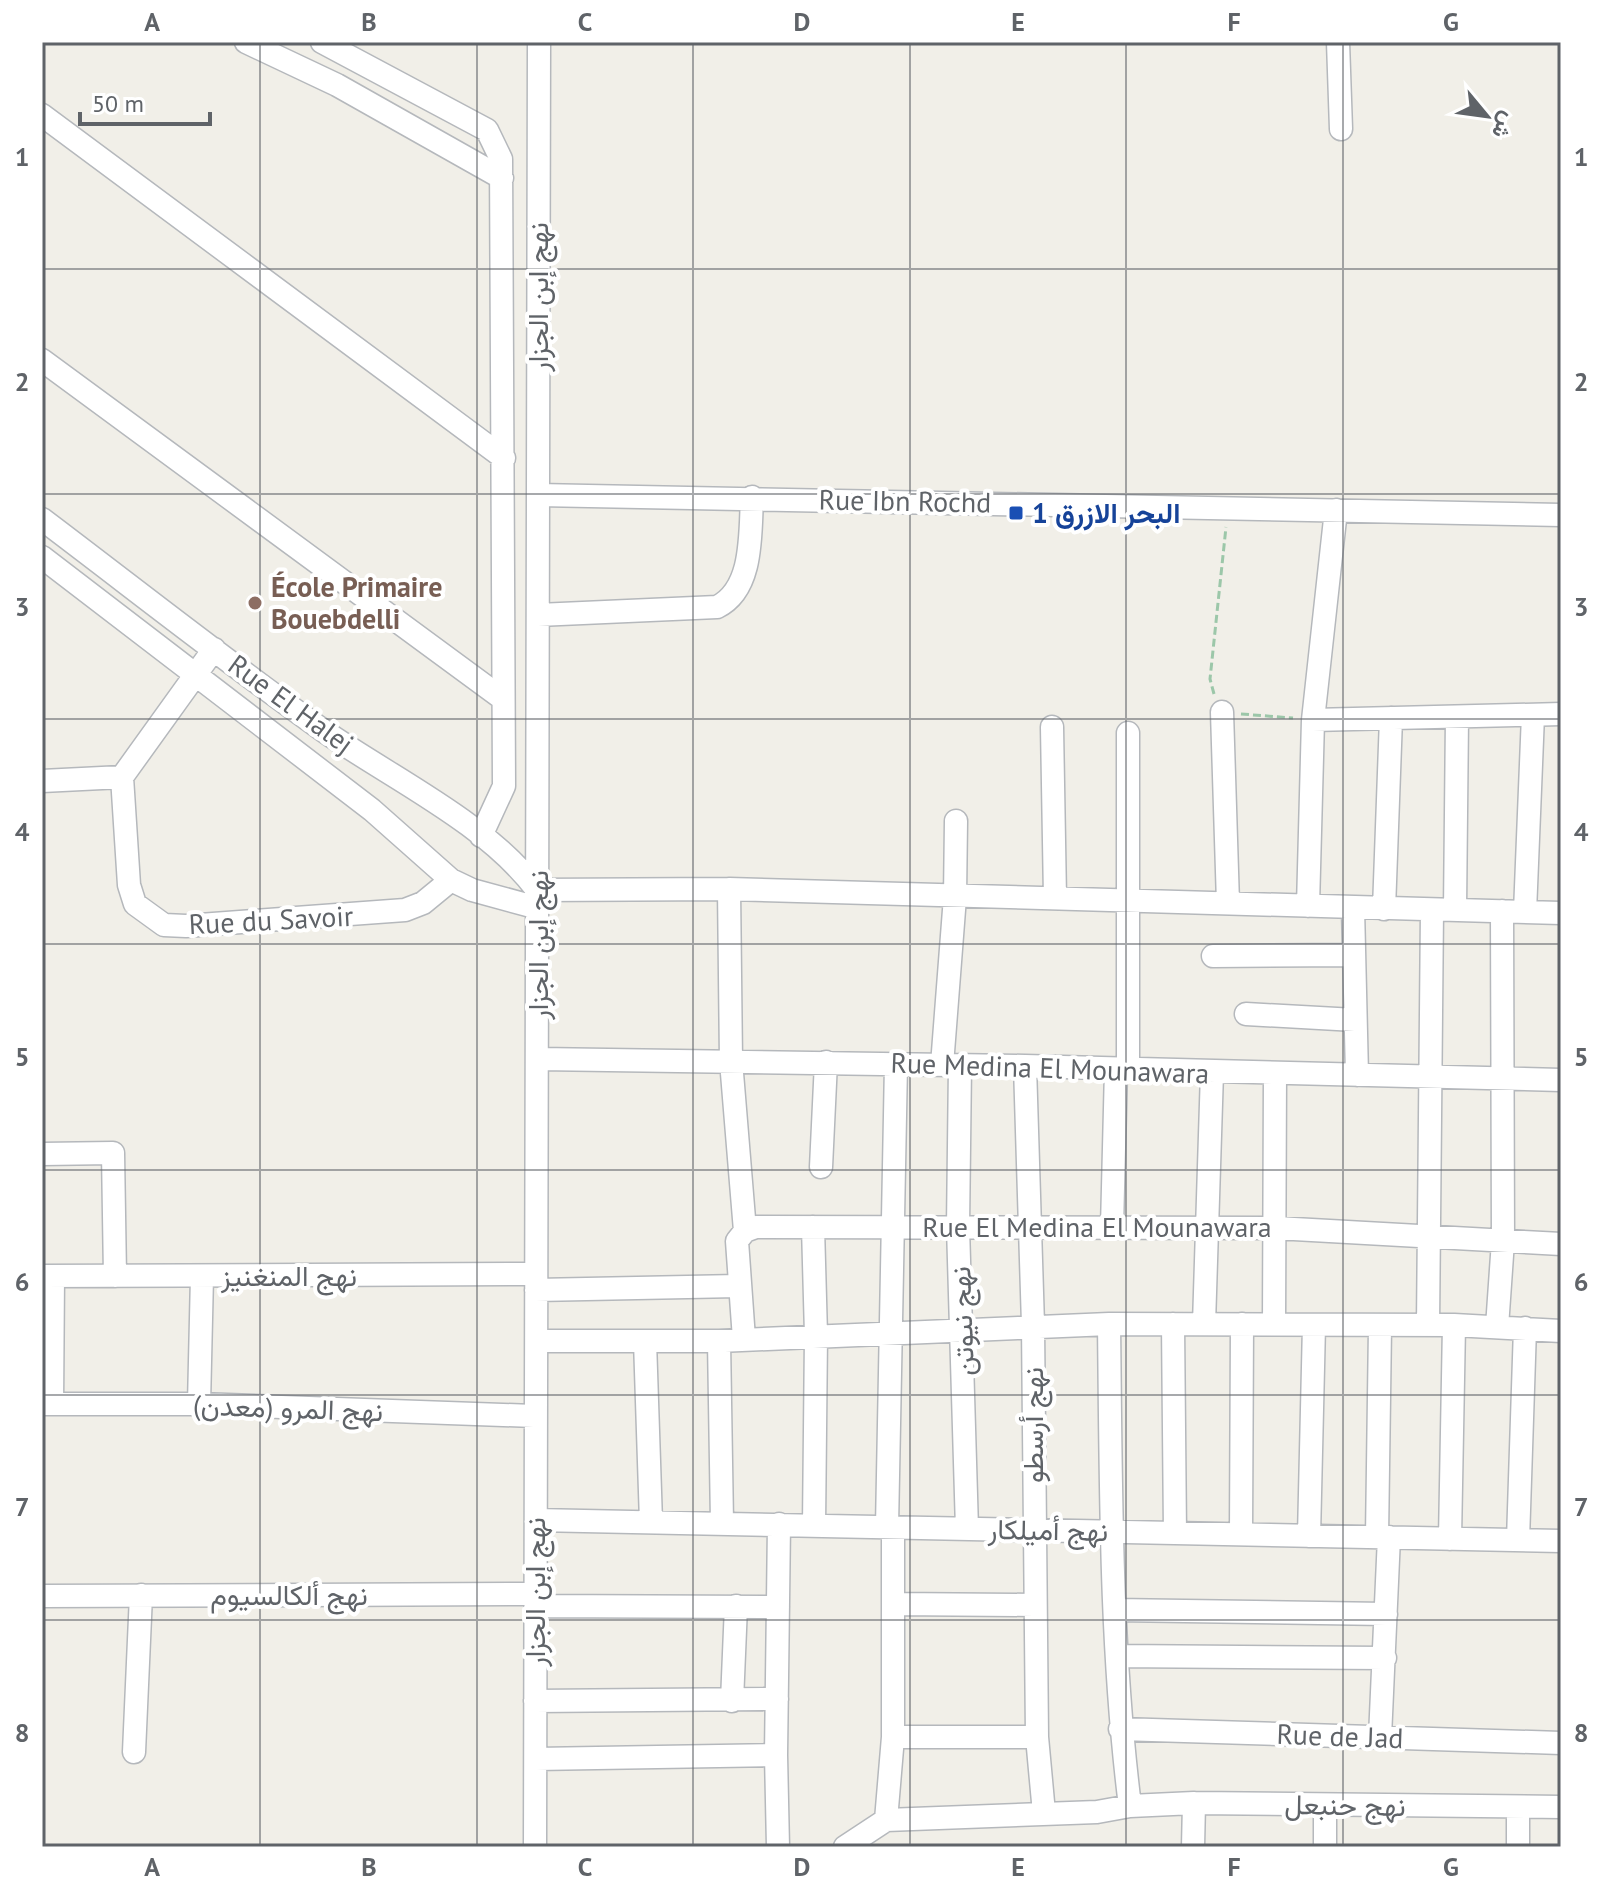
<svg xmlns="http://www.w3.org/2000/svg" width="1603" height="1889" viewBox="0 0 1603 1889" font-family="'PT Sans',Vazirmatn,sans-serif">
	<rect width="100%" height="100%" fill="#f1efe8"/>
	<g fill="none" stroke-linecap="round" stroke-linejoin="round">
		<g stroke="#b5b8bc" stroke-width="25">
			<path id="minor" d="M246 42 337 85 502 178
				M322 42 487 130 501 159 504 786 481 836
				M1338 42 1341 129
				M42 115 504 458
				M42 360 503 699
				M538 495 1561 515
				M42 519C136 590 228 663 324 731 393 779 487 823 537 890L729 889 1561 913
				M42 557 372 810 451 880 472 890 538 908
				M538 615 717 607C754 589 750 532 752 497
				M214 649 122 777 129 885 135 904 164 925 186 926 405 910 423 903 451 880
				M1222 712 1228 903
				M1313 720 1561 714
				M1052 727 1055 898
				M42 781 122 777
				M729 889 731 1061 745 1231
				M1308 906 1313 720 1336 510
				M1353 908 1357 1075
				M1384 909 1391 718
				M1455 910 1457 717
				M1525 912 1533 715
				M1213 956 1354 955
				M1246 1014 1355 1020
				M539 1059 1025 1066 1561 1080
				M942 1065 955 897 956 821
				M960 1065 958 1227 967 1529
				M1128 1070V733
				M42 1154 113 1153 115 1276
				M821 1167 826 1062
				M813 1227 816 1335 814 1525
				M1112 1227 1116 1069
				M42 1276 536 1274
				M536 1290 738 1286
				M1109 1324C1111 1485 1110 1646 1130 1806
				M1173 1324 1175 1533
				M1204 1324 1212 1072
				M1274 1324 1275 1074
				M1428 1325 1432 910
				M1497 1327 1503 1241 1502 911
				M744 1339 737 1241 745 1231 756 1227 1276 1228 1561 1244
				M537 1341H719L1109 1324 1454 1325 1561 1331
				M645 1341 651 1522
				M719 1341 722 1523
				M42 1404H199L534 1416
				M52 1404 53 1276
				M199 1404 202 1276
				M536 1520 1561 1541
				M887 1527 896 1064
				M1241 1534 1242 1324
				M1309 1536 1314 1325
				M1377 1537 1380 1327
				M1450 1539 1454 1325
				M1518 1540 1525 1328
				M42 1596 536 1594
				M893 1604 1034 1605
				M536 1606 778 1607
				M1115 1610 1386 1614
				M1117 1656 1385 1658
				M535 1701 777 1699
				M732 1701 736 1606
				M1120 1729 1561 1743
				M893 1737H1037L1033 1325 1025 1066
				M1037 1737 1044 1813
				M1380 1737 1389 1537
				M134 1752 141 1595
				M776 1755 778 1847
				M536 1759 776 1755 779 1524
				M886 1820 893 1737V1527
				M535 1847 539 42
				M845 1847 886 1820 1097 1812 1130 1806 1194 1803 1561 1807
				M1193 1847 1194 1803
				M1325 1847V1805
				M1518 1847V1807"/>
		</g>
		<path stroke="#9cc7a9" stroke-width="3" stroke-dasharray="8 4" stroke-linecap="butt" d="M1214 694 1210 679 1226 527
			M1241 714 1293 718"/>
		<use href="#minor" stroke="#fff" stroke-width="22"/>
	</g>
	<path fill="none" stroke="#5f6368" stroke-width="2" stroke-opacity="0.55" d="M260 42V1847M477 42V1847M693 42V1847M910 42V1847M1126 42V1847M1343 42V1847M42 269H1561M42 494H1561M42 719H1561M42 944H1561M42 1170H1561M42 1395H1561M42 1620H1561"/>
	<rect fill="#1a4fb4" stroke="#fff" stroke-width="3" x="1008" y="505" width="16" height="16" rx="4"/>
	<circle fill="#8d6e63" stroke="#fff" stroke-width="3" cx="255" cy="603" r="8"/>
	<g text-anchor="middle" stroke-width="8" stroke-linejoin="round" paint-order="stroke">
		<g font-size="28" fill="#5f6368" stroke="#fff">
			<text transform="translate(538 297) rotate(-90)" y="10">نهج إبن الجزار</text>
			<text transform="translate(905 501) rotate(1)" y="10">Rue Ibn Rochd</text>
			<text transform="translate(291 704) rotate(36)" y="10">Rue El Halej</text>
			<text transform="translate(271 920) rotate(-3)" y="10">Rue du Savoir</text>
			<text transform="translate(538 945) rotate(-90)" y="10">نهج إبن الجزار</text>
			<text transform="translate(1050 1068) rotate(2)" y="10">Rue Medina El Mounawara</text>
			<text x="1097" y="1237">Rue El Medina El Mounawara</text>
			<text x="289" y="1286">نهج المنغنيز</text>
			<text transform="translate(962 1321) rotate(-92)" y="10">نهج نيوتن</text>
			<text transform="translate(288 1408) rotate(2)" y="10">نهج المرو (معدن)</text>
			<text transform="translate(1033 1425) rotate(-90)" y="10">نهج أرسطو</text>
			<text transform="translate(1048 1530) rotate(1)" y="10">نهج أميلكار</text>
			<text transform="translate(535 1592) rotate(-90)" y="10">نهج إبن الجزار</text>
			<text x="289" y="1605">نهج ألكالسيوم</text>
			<text transform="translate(1340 1736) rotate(2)" y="10">Rue de Jad</text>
			<text transform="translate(1345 1805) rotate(1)" y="10">نهج حنبعل</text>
		</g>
		<g font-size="28" font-weight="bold" fill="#164399" stroke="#fff" text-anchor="start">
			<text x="1032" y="523">1 البحر الازرق</text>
		</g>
		<g font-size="28" font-weight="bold" fill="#785e54" stroke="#fff" text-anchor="start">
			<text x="271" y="597">École Primaire<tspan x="271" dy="32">Bouebdelli</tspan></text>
		</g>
	</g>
	<rect width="1603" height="1889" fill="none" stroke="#ffffff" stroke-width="88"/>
	<g transform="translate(1487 116) rotate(119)" stroke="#ffffff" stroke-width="6" paint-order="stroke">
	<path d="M0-6L14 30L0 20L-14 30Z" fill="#5f6368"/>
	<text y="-12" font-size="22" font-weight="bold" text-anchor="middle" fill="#5f6368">ش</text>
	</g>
	<path d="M80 112v12h130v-12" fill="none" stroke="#5f6368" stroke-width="4"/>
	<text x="92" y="112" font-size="24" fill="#5f6368" stroke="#ffffff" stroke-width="6" paint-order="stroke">50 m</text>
	<rect x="44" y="44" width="1515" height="1801" fill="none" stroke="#5f6368" stroke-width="3"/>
	<g font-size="26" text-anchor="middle" font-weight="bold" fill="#5f6368">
		<text x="152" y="31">A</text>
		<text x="369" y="31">B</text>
		<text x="585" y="31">C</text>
		<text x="802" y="31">D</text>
		<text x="1018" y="31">E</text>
		<text x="1234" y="31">F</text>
		<text x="1451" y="31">G</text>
		<text x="22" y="166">1</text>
		<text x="1581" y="166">1</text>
		<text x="22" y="391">2</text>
		<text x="1581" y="391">2</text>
		<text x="22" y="616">3</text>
		<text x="1581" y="616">3</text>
		<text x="22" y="841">4</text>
		<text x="1581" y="841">4</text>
		<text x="22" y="1066">5</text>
		<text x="1581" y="1066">5</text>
		<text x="22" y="1291">6</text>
		<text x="1581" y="1291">6</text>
		<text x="22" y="1516">7</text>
		<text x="1581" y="1516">7</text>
		<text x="22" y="1742">8</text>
		<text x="1581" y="1742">8</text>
		<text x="152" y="1876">A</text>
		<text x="369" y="1876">B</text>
		<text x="585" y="1876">C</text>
		<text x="802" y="1876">D</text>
		<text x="1018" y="1876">E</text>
		<text x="1234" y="1876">F</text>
		<text x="1451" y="1876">G</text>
	</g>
</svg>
